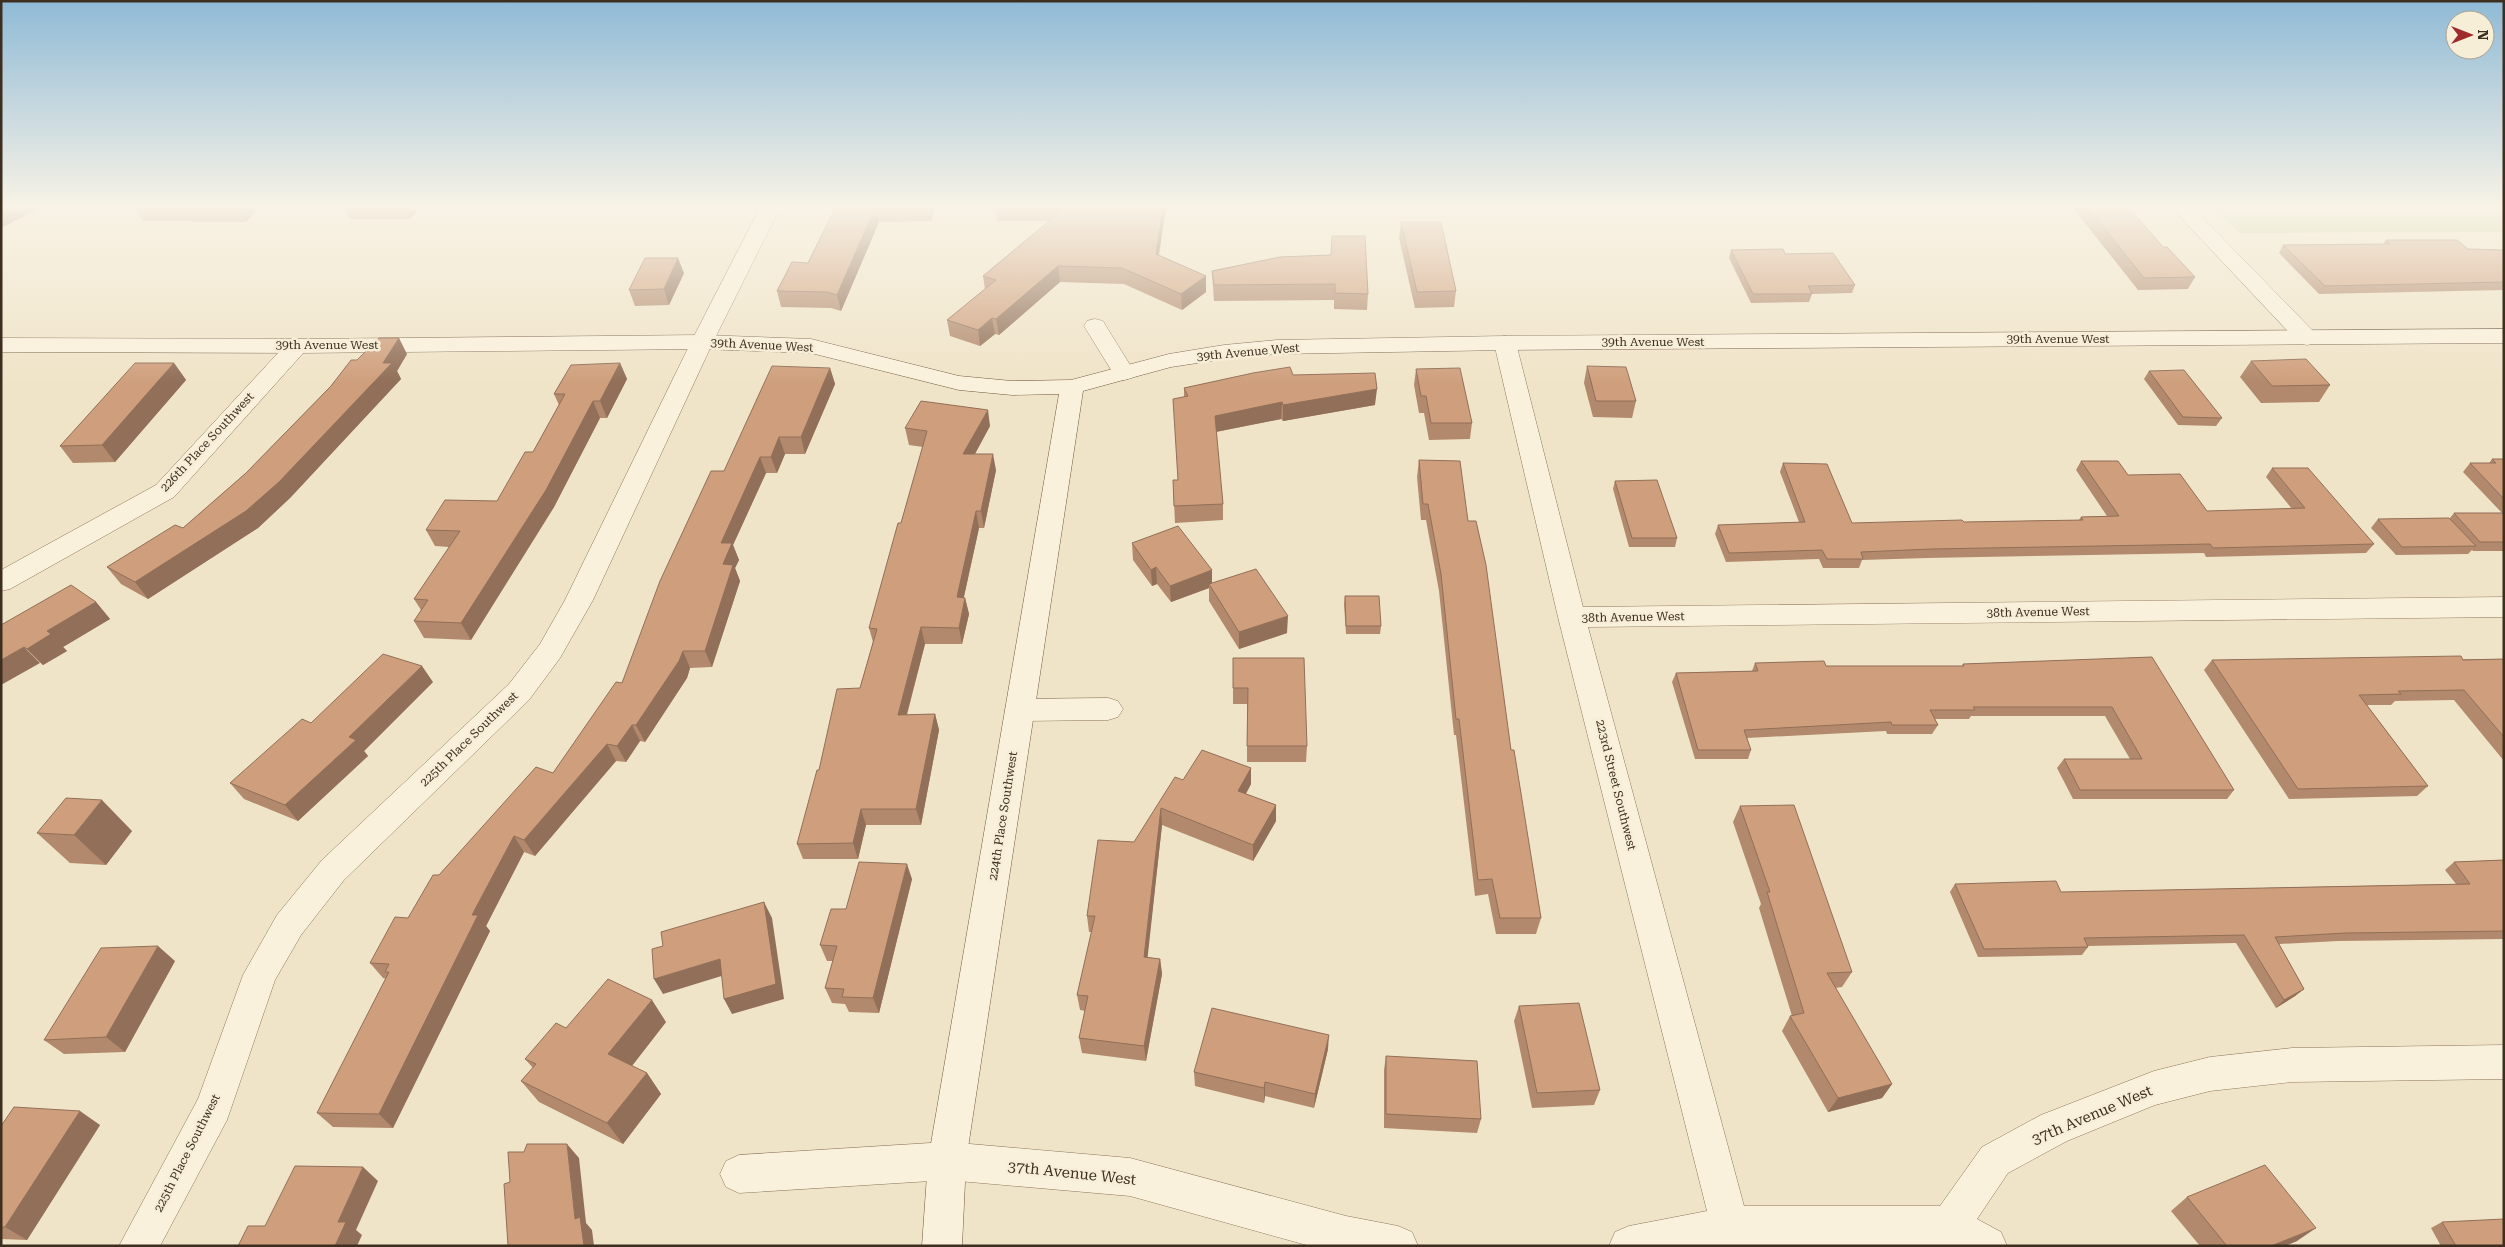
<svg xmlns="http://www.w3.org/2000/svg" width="2505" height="1247" viewBox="0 0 2505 1247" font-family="'Roboto Serif',serif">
	<rect width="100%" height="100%" fill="#f0e4c8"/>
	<path fill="#c9cf9b" d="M2215 208H2504V232L2239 233Z"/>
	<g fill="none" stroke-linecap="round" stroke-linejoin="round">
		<g stroke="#8d765c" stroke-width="1">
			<path id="street" d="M760 208H780L713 342 593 600 560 658 529 700 344 880 301 935 275 980 227 1120 160 1246H119L198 1099 243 975 277 915 322 860 509 684 540 644 565 600 691 342Z
				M2172 208H2193L2315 333 2318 338 2315 343 2307 345 2299 343Z
				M1095 319 1103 321 1106 326 1135 373 1132 378 1124 380 1116 378 1113 373 1084 326 1087 321Z
				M1505 336 1513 338 1516 343 1583 607 2504 597V617L1588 627 1744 1206H1940L1982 1147 2041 1115 2154 1071 2210 1057 2292 1048 2504 1045V1079L2292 1082 2210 1091 2155 1105 2067 1141 2008 1173 1977 1219 2001 1232 2007 1246H1609L1615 1232 1629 1226 1707 1211 1558 617 1494 343 1497 338Z
				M297 339 305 341 308 346 305 351 174 497 10 589 1 591V570L156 485 289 341Z
				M1108 698 1118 701 1123 709 1118 717 1108 720 1020 721 1010 718 1005 710 1010 702 1020 699Z
				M947 1142 1130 1158 1346 1216 1398 1226 1412 1232 1418 1246H1310L1130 1196 947 1180 739 1193 726 1187 720 1174 726 1161 739 1155Z"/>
		</g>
		<g stroke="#6f573f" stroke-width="1">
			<path id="secondary" d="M2504 329V343L1505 350 1277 354 1224 359 1171 367 1083 391 966 1161 962 1246H922L928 1161 1059 394 1012 395 959 390 811 353 702 349 297 353 1 352V338L297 339 702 335 811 339 959 376 1012 381 1071 380 1169 354 1224 345 1277 340 1505 336Z"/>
		</g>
		<use href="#street" fill="#faf1dc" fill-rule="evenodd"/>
		<use href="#secondary" fill="#faf1dc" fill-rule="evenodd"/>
	</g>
	<path fill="#b2896c" d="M134 208H259L246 222H192L191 221H143Z
		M344 208H419L410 219H350Z
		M835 208H935L931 221 879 222 841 311 831 308 781 307 777 291 808 263Z
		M995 208H1166L1159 255 1206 292 1182 310 1124 284 1060 282 999 335 995 334 980 346 950 336 947 320 985 289 983 276 1049 221H997Z
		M2073 208H2129L2163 247 2195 277 2188 289 2138 290Z
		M1401 222 1456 291 1454 307 1415 308 1399 238Z
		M2386 240 2468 249 2504 250V290L2319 294 2279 253 2283 245 2383 244Z
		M1731 250 1785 254 1855 285 1852 293 1812 294 1809 302 1751 303 1729 258Z
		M1280 257 1368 294 1367 310 1334 309V300L1214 301 1213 287 1212 271Z
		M684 273 669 305 635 306 629 290Z
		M407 354 397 371 401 379 290 498 258 528 148 599 121 584 107 567 183 528 246 473 357 360Z
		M2251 361 2330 385 2319 402 2261 403 2240 377Z
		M174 363 186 380 115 462 73 463 60 446Z
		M620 363 627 379 607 418H600L554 507 471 640 424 638 414 621 421 610 414 599 449 547 435 546 426 530 497 501 533 452 559 405 554 394Z
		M1587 366 1636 401 1632 418 1593 417 1584 383Z
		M830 368 835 384 805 454H785L777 473H766L733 545 739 560 735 568 740 581 712 667 690 668 687 678 645 742 640 741 626 762 616 761 535 856 524 852 486 926 490 931 393 1128 333 1127 317 1113 386 979 383 978 370 963 408 918 439 875 553 773 622 683 724 471Z
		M1416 369 1472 423 1470 439 1429 440 1424 413H1419L1414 385Z
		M2149 371 2222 418 2216 426 2178 425 2144 379Z
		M1293 375 1375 405 1283 421 1281 419 1216 432 1223 504V520L1175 523 1173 480H1178L1184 397V388Z
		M990 426 975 454 996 470 984 528H979L964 597 965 598 969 614 962 644H925L907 715 935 714 939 730 921 825H866L858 859H803L797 844 819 770 860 688 873 642 869 628 901 523 923 447 909 445 905 428Z
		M2492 459H2504V551H2473L2472 550 2468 554 2396 555 2371 528 2378 519 2450 518 2454 513H2502L2463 472 2470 463H2489Z
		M1419 460 1468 521 1511 750 1541 918 1536 934H1496L1488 894 1475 896 1456 735H1454L1439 591 1426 520H1421L1417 477Z
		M2081 461 2128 475 2207 511 2292 509 2266 477 2272 468 2374 544 2366 553 2206 557 2204 553 1927 558 1862 560 1859 568H1823L1819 559 1726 562 1715 534 1718 525 1799 522 1780 472 1783 463 1852 523 1964 522 2079 520 2081 517 2107 516 2076 470Z
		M1615 481 1677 538 1675 547H1629L1613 489Z
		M1132 543 1212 570V583L1287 633 1239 649 1209 601V588L1171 602 1157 584 1152 586 1133 560Z
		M1345 596 1381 626 1380 634H1346L1344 604Z
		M96 602 110 619 63 647 67 651 43 665 1 625Z
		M2152 657 2234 790 2227 799H2073L2057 768 2064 759H2130L2105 716H1971L1969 719H1935L1938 725 1932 734H1887L1886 731 1747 738 1751 750 1748 759H1695L1672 682 1676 673 1752 671 1755 663 1826 666H1962L1963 664Z
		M1233 658 1307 746 1306 762H1247V704H1233Z
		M2504 659V761L2454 700 2395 701 2391 705H2367L2428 786 2417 796 2289 799 2204 670 2212 660Z
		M433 682 364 751 368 756 298 821 244 799 230 783 311 723Z
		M1251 768V784L1246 794 1276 805V821L1253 861 1162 825 1147 957 1160 959 1162 974 1146 1061 1082 1053 1079 1038 1085 1011 1080 1010 1077 995 1092 932H1089L1087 916 1134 842 1183 780Z
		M1740 806 1852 972 1842 987 1835 988 1892 1084 1882 1098 1828 1112 1782 1031 1790 1016H1792L1759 908 1761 904 1733 822Z
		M132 831 106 865 70 863 37 833Z
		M2504 860V939L2338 941 2279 944 2304 989 2295 996 2276 1008 2236 943 2088 946V947L2082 955 1978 957 1950 892 1955 884 2061 892 2456 884 2445 870 2454 862Z
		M912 879 879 1013 849 1012 845 1004 832 1003 825 988 833 961H827L820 945 846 909Z
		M175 961 125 1052 64 1054 44 1040Z
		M1519 1006 1600 1090 1594 1105 1532 1108 1514 1021Z
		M666 1022 632 1066 647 1073 661 1094 623 1144 539 1102 521 1081 533 1068 525 1059 566 1028Z
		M1328 1049 1314 1108 1265 1096 1264 1103 1195 1086 1194 1072Z
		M1386 1056 1481 1119 1477 1133 1384 1128V1070Z
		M100 1125 27 1240 1 1239V1126Z
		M2187 1197 2297 1241 2285 1246H2200L2171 1211Z
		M2442 1222 2504 1246H2441L2431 1228Z"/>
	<path fill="#916f58" d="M1 208H40L1 228Z
		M238 208H259L246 222Z
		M405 208H419L410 219Z
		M875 208H876L879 222 841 311 837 295Z
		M929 208H935L931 221Z
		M1163 208H1166L1156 270V254Z
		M678 258 684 273 669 305 664 289Z
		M1058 266 1060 282 999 335 996 319Z
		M1206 276V292L1182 310 1181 294Z
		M992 318 995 334 980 346 978 330Z
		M399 338 407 354 397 371 401 379 290 498 258 528 148 599 135 582 383 363Z
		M174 363 186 380 115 462 102 445Z
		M620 363 627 379 607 418 600 401Z
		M830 368 835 384 805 454 801 437Z
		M1377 389 1375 405 1283 421V405Z
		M593 401 600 418 554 507 471 640 461 623Z
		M1282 402 1281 419 1215 432V416Z
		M988 410 990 426 966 470 963 454Z
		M779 437 785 454 777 473 771 457Z
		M993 454 996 470 984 528 981 511Z
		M760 457 766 473 733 545 739 560 735 568 740 581 712 667 705 651 723 564 721 543Z
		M976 511 979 528 960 614 957 597Z
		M1156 567 1157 584 1152 586 1151 570Z
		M1212 570V586L1209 584V588L1171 602 1170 586Z
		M965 598 969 614 962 644 959 628Z
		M96 602 110 619 63 647 67 651 43 665 27 649 47 631Z
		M1288 616 1287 633 1239 649V632Z
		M921 627 925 644 902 732 898 715Z
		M24 647 40 663 1 685V660Z
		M683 651 690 668 687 678 645 742 636 725Z
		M422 666 433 682 364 751 368 756 298 821 285 805 349 737Z
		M935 714 939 730 921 825 916 809Z
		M632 725 640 741 626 762 617 746Z
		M607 744 616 761 535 856 524 840Z
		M1251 768V784L1238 807V791Z
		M102 800 132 831 106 865 74 835Z
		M1276 805V821L1253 861V845Z
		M1161 808 1162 825 1146 972 1144 957Z
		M861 809 866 825 858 859 853 843Z
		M514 836 524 852 486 926 490 931 393 1128 379 1114 472 915Z
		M907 864 912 879 879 1013 873 998Z
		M764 902 772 918 784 999 732 1014 724 999Z
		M158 946 175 961 125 1052 106 1037Z
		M720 959 728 974 663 994 654 979Z
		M1160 959 1162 974 1146 1061 1144 1046Z
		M2304 989 2295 996 2276 1008 2284 1000Z
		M652 1000 666 1022 624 1076 608 1054Z
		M1329 1035 1328 1049 1314 1108 1315 1094Z
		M647 1073 661 1094 623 1144 607 1123Z
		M1265 1082V1096L1264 1103V1088Z
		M1892 1084 1882 1098 1828 1112 1838 1098Z
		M80 1111 100 1125 27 1240 5 1227Z
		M567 1144 579 1158 586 1223 592 1230 594 1246H584L575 1219Z
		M363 1167 378 1181 356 1230 362 1235 357 1246H335L338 1222Z
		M2316 1228 2297 1241 2285 1246H2271Z"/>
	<path fill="#cf9f7d" stroke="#916f58" d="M835 208H875L837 295 827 292 777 291 792 262 808 263Z
		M1065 208H1163L1156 254 1206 276 1181 294 1122 268 1058 266 996 319 992 318 978 330 947 320 996 280 983 276Z
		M2088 208H2129L2163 247H2167L2195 277 2144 278Z
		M1401 222H1441L1456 291 1417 292Z
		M1332 236H1365L1368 294 1335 293V284L1214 285 1212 271 1280 257 1331 255Z
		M2386 240H2457L2468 249 2504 250V282L2325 286 2283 245 2390 244Z
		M1783 249 1785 254 1833 253 1855 285 1808 286 1812 294H1753L1731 250Z
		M645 258H678L664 289 629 290Z
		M379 338H399L383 363H392L279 482 246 511 135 582 107 567 175 525 183 528 246 473 331 386 351 360H357Z
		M2306 359 2330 385 2272 386 2251 361Z
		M135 363H174L102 445 60 446Z
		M620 363 600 401H593L546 490 461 623 414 621 428 600 414 599 460 531 426 530 445 500 497 501 525 452H533L565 394H554L571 365Z
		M772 366 830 368 801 437H779L771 457H760L721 543H732L723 564 733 565 705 651H683L679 661 636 725H632L617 746 607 744 524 840 514 836 472 915H478L379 1114 317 1113 389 972H385L389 964 370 963 395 917 408 918 433 875H439L536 767 553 773 616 682 622 683 660 581 692 512 711 471H724Z
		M1587 366 1626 367 1636 401H1596Z
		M1290 367 1293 375 1375 373 1377 389 1283 405 1282 402 1215 416 1223 504 1174 506 1173 480H1178L1173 399 1188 396 1184 388 1253 373Z
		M1460 368 1472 423H1431L1426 396H1421L1416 369Z
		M2184 370 2222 418 2183 417 2149 371Z
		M921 401 988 410 963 454H993L981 511H976L957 597 965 598 959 628 921 627 898 715 935 714 916 809H861L853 843 797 844 817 770H819L837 689 860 688 877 629 869 628 898 523H901L927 431 905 428Z
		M2492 459H2504V499L2470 463H2496Z
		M1419 460 1460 461 1468 521H1476L1486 565 1511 750H1514L1541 918H1500L1492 879 1478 880 1459 719H1456L1441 574 1428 504H1423Z
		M2081 461H2118L2128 475 2180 474 2207 511 2305 508 2272 468H2308L2374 544 2213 548 2210 544 1931 549 1861 552 1863 559H1827L1822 550 1729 553 1718 525 1805 522 1783 463 1827 464 1852 523 1962 520 1964 522 2083 520 2081 517 2119 516Z
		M1657 480 1677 538H1632L1615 481Z
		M2454 513H2504V542H2480Z
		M2449 518 2476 546 2402 547 2378 519Z
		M1178 526 1212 570 1170 586 1156 567 1151 570 1132 543Z
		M1256 569 1288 616 1239 632 1209 584Z
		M71 585 96 602 47 631 51 634 27 649 24 647 1 660V625Z
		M1345 596H1379L1381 626H1346Z
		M383 654 422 666 349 737 356 740 285 805 230 783 302 719 311 723Z
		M2461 656 2463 660 2504 659V737L2464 690 2398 691 2401 694 2359 695 2428 786 2298 789 2212 660Z
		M2152 657 2234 790H2080L2064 759H2142L2112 707H1973L1975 710H1930L1938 725H1892L1891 722 1744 730 1751 750H1698L1676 673 1758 671 1755 663 1824 661 1826 666H1964L1963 664Z
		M1233 658H1304L1307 746H1247L1248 688H1233Z
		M1202 750 1251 768 1238 791 1276 805 1253 845 1161 808 1144 957 1160 959 1144 1046 1079 1038 1088 996 1077 995 1095 916H1087L1098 840 1134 842 1175 777 1183 780Z
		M66 798 102 800 74 835 37 833Z
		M1794 805 1852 972 1827 973 1892 1084 1838 1098 1790 1016 1804 1013 1767 892H1770L1740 806Z
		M2504 860V931L2346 933 2275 937 2304 989 2284 1000 2244 935 2084 938 2088 947 1984 949 1955 884 2056 881 2061 892 2470 884 2454 862Z
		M859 862 907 864 873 998 842 997 844 989 825 988 837 946 820 945 831 909H846Z
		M764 902 776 984 724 999 720 959 654 979 652 949 663 946 661 932Z
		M158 946 106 1037 44 1040 101 948Z
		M608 979 652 1000 608 1054 647 1073 607 1123 521 1081 536 1064 525 1059 556 1023 566 1028Z
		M1579 1003 1600 1090 1537 1093 1519 1006Z
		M1212 1008 1329 1035 1315 1094 1265 1082 1264 1088 1194 1072Z
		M1386 1056 1477 1061 1481 1119 1386 1114Z
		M14 1107 80 1111 5 1227H1V1126Z
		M527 1144H567L575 1219 580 1217 584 1246H508L504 1184 510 1182 508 1152H524Z
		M2265 1165 2316 1228 2271 1246H2227L2187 1197Z
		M295 1166 363 1167 338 1222H346L335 1246H238L248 1226H265Z
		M2504 1219V1246H2456L2442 1222Z"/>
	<linearGradient id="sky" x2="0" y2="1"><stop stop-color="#8fbad6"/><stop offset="0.54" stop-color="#f8f3e6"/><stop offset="1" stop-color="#f8f3e6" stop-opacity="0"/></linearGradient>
	<rect width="2505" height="383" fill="url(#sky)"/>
	<g text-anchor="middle" stroke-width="5" stroke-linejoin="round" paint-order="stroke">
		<g font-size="12" fill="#3d2e20" stroke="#f7eed8">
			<text x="2058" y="343">39th Avenue West</text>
			<text x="1653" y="346">39th Avenue West</text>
			<text x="327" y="349">39th Avenue West</text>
			<text transform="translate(762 345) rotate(3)" y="4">39th Avenue West</text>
			<text transform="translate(1248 352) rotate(-5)" y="4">39th Avenue West</text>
			<text transform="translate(207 442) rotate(-47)" y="4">226th Place Southwest</text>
			<text transform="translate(2038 612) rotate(-1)" y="4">38th Avenue West</text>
			<text transform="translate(1633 617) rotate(-1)" y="4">38th Avenue West</text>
			<text transform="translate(469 739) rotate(-44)" y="4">225th Place Southwest</text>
			<text transform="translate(1616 785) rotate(76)" y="4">223rd Street Southwest</text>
			<text transform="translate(1003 816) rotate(-81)" y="4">224th Place Southwest</text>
			<text transform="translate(187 1153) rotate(-63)" y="4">225th Place Southwest</text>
		</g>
		<g font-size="15" fill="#3d2e20" stroke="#f7eed8">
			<text transform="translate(2092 1115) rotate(-23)" y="5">37th Avenue West</text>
			<text transform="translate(1072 1173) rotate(6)" y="5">37th Avenue West</text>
		</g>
	</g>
	<rect width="2505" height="1247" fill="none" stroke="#3d2e20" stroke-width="5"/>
	<g transform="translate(2470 35) rotate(90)"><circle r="24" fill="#f7eed8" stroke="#ada18e"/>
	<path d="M0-4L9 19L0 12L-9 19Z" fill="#9e2a2b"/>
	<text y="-8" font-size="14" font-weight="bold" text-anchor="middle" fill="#3d2e20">N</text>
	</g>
</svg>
